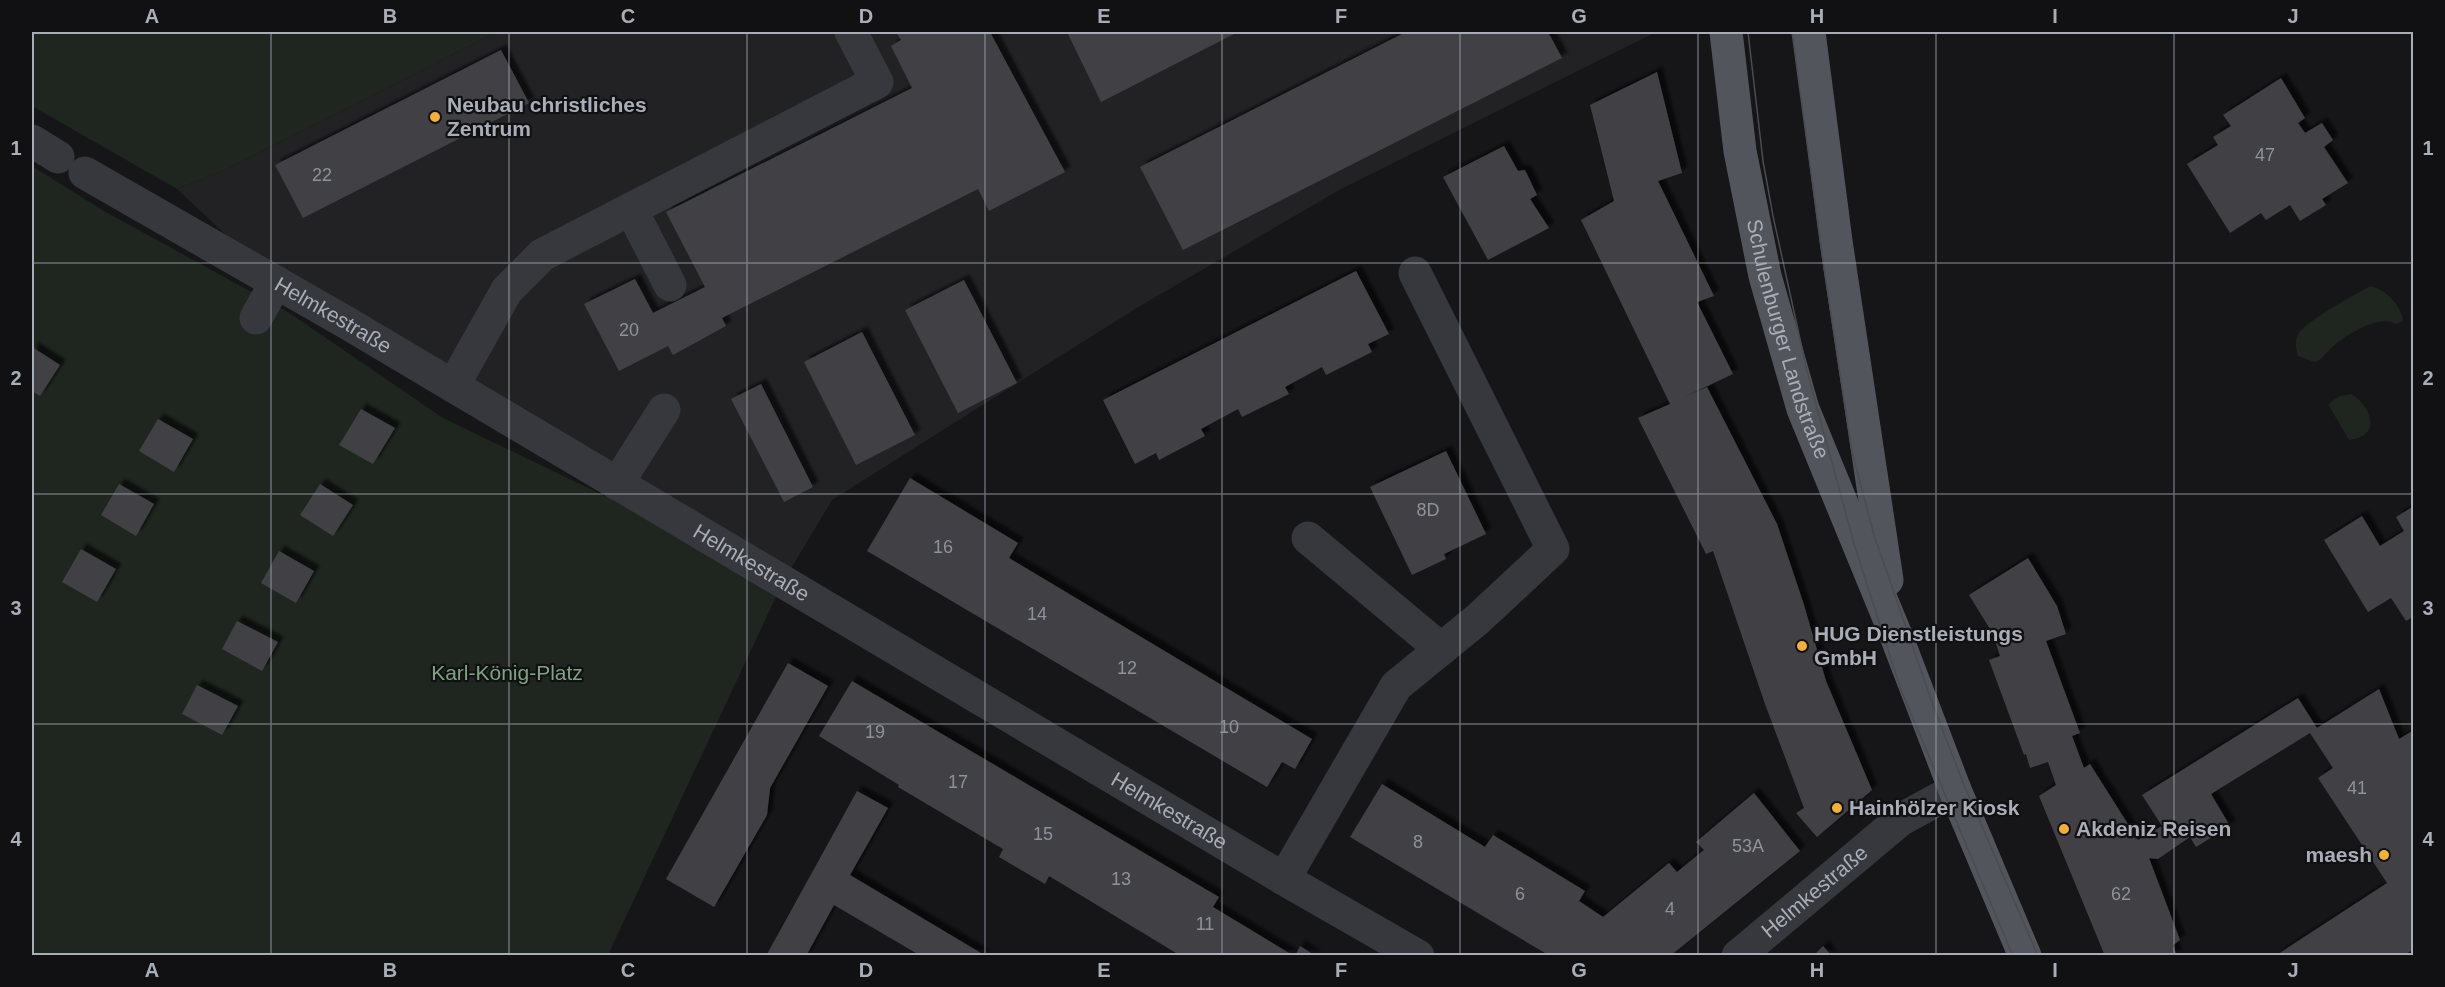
<svg xmlns="http://www.w3.org/2000/svg" width="2445" height="987" viewBox="0 0 2445 987" font-family="Helvetica,sans-serif">
	<defs>
		<filter id="shadow"><feDropShadow dx="5.5" dy="-5.5" stdDeviation="1.5" flood-color="#0009"/></filter>
	</defs>
	<rect width="100%" height="100%" fill="#161618"/>
	<path fill="#222225" d="M497 32H1656L1341 189 1135 309 832 500 783 582 276 282 177 189 227 169Z"/>
	<path fill="#1e261f" d="M32 32H497L227 169 177 189 32 106Z
		M32 166 104 211 288 312 443 418 783 582 608 955H32Z
		M2371 286C2386 290 2401 305 2403 321L2396 324C2379 313 2342 337 2329 350 2324 355 2323 359 2315 362L2298 356C2296 348 2294 340 2299 333 2308 320 2355 294 2371 286Z
		M2351 394C2371 405 2383 437 2349 440L2328 404 2340 396Z"/>
	<path fill="#404145" filter="url(#shadow)" d="M896 32H990L1065 172 989 211 978 189 722 318 726 326 673 355 668 346 619 371 584 304 635 279 653 313 705 287 666 212 912 88 891 46 901 40Z
		M1067 32H1238L1101 102Z
		M1406 32H1548L1562 58 1183 250 1140 167Z
		M501 50 529 103 303 218 275 165Z
		M1657 72 1682 173 1658 181 1714 296 1697 302 1733 374 1682 398 1707 387 1777 524 1804 605 1826 681 1872 790 1817 837 1796 813 1804 808 1765 704 1713 551 1706 554 1638 418 1670 404 1581 220 1614 201 1590 105Z
		M2281 78 2305 118 2298 123 2305 133 2322 123 2333 140 2324 147 2348 183 2322 199 2326 205 2300 221 2290 205 2266 220 2261 213 2230 233 2187 164 2218 145 2213 137 2231 126 2223 115Z
		M1504 146 1518 171 1525 170 1537 195 1530 199 1549 228 1488 260 1443 177Z
		M1356 271 1389 334 1368 344 1372 352 1326 375 1322 367 1285 387 1289 394 1242 417 1238 409 1201 429 1205 436 1159 460 1156 453 1135 464 1103 400Z
		M964 280 1017 383 958 413 905 310Z
		M862 332 915 435 856 465 804 362Z
		M32 347 60 365 40 396 32 391Z
		M761 384 813 487 784 502 731 399Z
		M361 409 395 428 373 464 339 445Z
		M158 419 193 439 174 472 139 451Z
		M1446 451 1486 534 1444 554 1446 559 1412 575 1370 487Z
		M910 478 1018 543 1009 558 1312 739 1295 769 1282 762 1267 787 867 551Z
		M119 484 154 504 136 536 101 515Z
		M320 484 353 505 333 536 300 515Z
		M2414 506V616L2406 621 2391 598 2368 612 2324 540 2362 516 2380 546 2404 531 2396 517Z
		M81 549 116 569 97 602 62 582Z
		M279 551 314 571 296 603 261 583Z
		M2028 558 2057 606 2066 634 2046 641 2080 733 2072 736 2084 768 2090 764 2138 840 2162 826 2142 795 2298 698 2317 728 2379 689 2399 739 2414 730V949L2403 956H2275L2387 883 2318 778 2333 768 2310 733 2211 794 2230 826 2196 847 2190 837 2158 859 2149 858 2180 940 2173 945 2177 956H2105L2039 796 2056 785 2048 762 2030 768 2026 754 2024 755 1989 660 2000 656 1993 634 1969 595Z
		M237 621 278 642 262 671 222 649Z
		M788 663 828 686 770 788 767 815 714 907 666 879Z
		M852 681 1219 897 1213 907 1294 956H1181L1049 876 1045 884 999 857 1003 849 898 787 899 785 819 736Z
		M197 685 238 706 222 735 182 714Z
		M1382 784 1485 847 1493 835 1585 891 1579 901 1603 917 1669 863 1677 872 1704 850 1696 842 1754 793 1800 851 1670 956H1550L1350 837Z
		M857 791 888 808 850 875 986 956H921L834 905 806 956H766Z
		M1300 946 1316 956H1295Z
		M1823 946 1832 956H1813Z"/>
	<g fill="none" stroke-linecap="round" stroke-linejoin="round">
		<g stroke="#37383d" stroke-width="33">
			<path d="M32 141 58 157"/>
			<path id="s1" d="M85 173 347 323 1284 879 1418 956"/>
			<path d="M631 209 670 285"/>
			<path d="M256 318 276 282"/>
			<path d="M453 386 507 290 542 255 877 82 851 32"/>
			<path d="M617 484 664 410"/>
			<path d="M1308 538 1441 649"/>
			<path d="M1284 879 1396 686 1478 619 1553 549 1415 273"/>
			<path id="s2" d="M1738 956 1900 820 1955 790"/>
		</g>
		<g stroke="#53555c" stroke-width="33">
			<path id="s3" d="M1726 32 1740 151 1765 276 1803 409 1895 633 1955 790 2025 956"/>
			<path d="M1809 32 1836 241 1887 580"/>
		</g>
		<path stroke="#4a4c52" stroke-width="1.5" d="M1748 32 1763 161 1773 216 1807 371 1855 547 1901 690 2013 956
			M1792 32 1824 268 1852 452 1874 535 1934 708 1964 785 2038 956"/>
	</g>
	<path fill="none" stroke="#a8adb8" stroke-width="1.5" stroke-opacity="0.55" d="M271 32V956M509 32V956M747 32V956M985 32V956M1222 32V956M1460 32V956M1698 32V956M1936 32V956M2174 32V956M32 263H2414M32 494H2414M32 724H2414"/>
	<g fill="#f2b134" stroke="#111113" stroke-width="2">
		<circle cx="435" cy="117" r="6"/>
		<circle cx="1802" cy="646" r="6"/>
		<circle cx="1837" cy="808" r="6"/>
		<circle cx="2064" cy="829" r="6"/>
		<circle cx="2384" cy="855" r="6"/>
	</g>
	<g text-anchor="middle" stroke-width="4.5" stroke-linejoin="round" paint-order="stroke">
		<g font-size="18" fill="#8e929b">
			<text x="2265" y="161">47</text>
			<text x="322" y="181">22</text>
			<text x="629" y="336">20</text>
			<text x="1428" y="516">8D</text>
			<text x="943" y="553">16</text>
			<text x="1037" y="620">14</text>
			<text x="1127" y="674">12</text>
			<text x="1229" y="733">10</text>
			<text x="875" y="738">19</text>
			<text x="958" y="788">17</text>
			<text x="2357" y="794">41</text>
			<text x="1043" y="840">15</text>
			<text x="1418" y="848">8</text>
			<text x="1748" y="852">53A</text>
			<text x="1121" y="885">13</text>
			<text x="1520" y="900">6</text>
			<text x="2121" y="900">62</text>
			<text x="1670" y="915">4</text>
			<text x="1205" y="930">11</text>
		</g>
		<g font-size="21" font-weight="bold" fill="#a8adb8" stroke="#111113" text-anchor="start">
			<text x="447" y="112">Neubau christliches<tspan x="447" dy="24">Zentrum</tspan></text>
			<text x="1814" y="641">HUG Dienstleistungs<tspan x="1814" dy="24">GmbH</tspan></text>
			<text x="1849" y="815">Hainhölzer Kiosk</text>
			<text x="2076" y="836">Akdeniz Reisen</text>
			<text x="2372" y="862" text-anchor="end">maesh</text>
		</g>
		<g font-size="21" fill="#a8adb8" stroke="#111113">
			<text dy="7" stroke="none"><textPath href="#s1" startOffset="286">Helmkestraße</textPath></text>
			<text dy="7" stroke="none"><textPath href="#s3" startOffset="314">Schulenburger Landstraße</textPath></text>
			<text dy="7" stroke="none"><textPath href="#s1" startOffset="772">Helmkestraße</textPath></text>
			<text dy="7" stroke="none"><textPath href="#s1" startOffset="1258">Helmkestraße</textPath></text>
			<text dy="7" stroke="none"><textPath href="#s2" startOffset="100">Helmkestraße</textPath></text>
		</g>
		<g font-size="21" fill="#7fa381" stroke="#111113">
			<text x="507" y="680">Karl-König-Platz</text>
		</g>
	</g>
	<rect width="2445" height="987" fill="none" stroke="#111113" stroke-width="66"/>
	<rect x="33" y="33" width="2379" height="921" fill="none" stroke="#a8adb8" stroke-width="2"/>
	<g font-size="20" text-anchor="middle" font-weight="bold" fill="#a8adb8">
		<text x="152" y="23">A</text>
		<text x="390" y="23">B</text>
		<text x="628" y="23">C</text>
		<text x="866" y="23">D</text>
		<text x="1104" y="23">E</text>
		<text x="1341" y="23">F</text>
		<text x="1579" y="23">G</text>
		<text x="1817" y="23">H</text>
		<text x="2055" y="23">I</text>
		<text x="2293" y="23">J</text>
		<text x="16" y="155">1</text>
		<text x="2428" y="155">1</text>
		<text x="16" y="385">2</text>
		<text x="2428" y="385">2</text>
		<text x="16" y="615">3</text>
		<text x="2428" y="615">3</text>
		<text x="16" y="846">4</text>
		<text x="2428" y="846">4</text>
		<text x="152" y="977">A</text>
		<text x="390" y="977">B</text>
		<text x="628" y="977">C</text>
		<text x="866" y="977">D</text>
		<text x="1104" y="977">E</text>
		<text x="1341" y="977">F</text>
		<text x="1579" y="977">G</text>
		<text x="1817" y="977">H</text>
		<text x="2055" y="977">I</text>
		<text x="2293" y="977">J</text>
	</g>
</svg>
